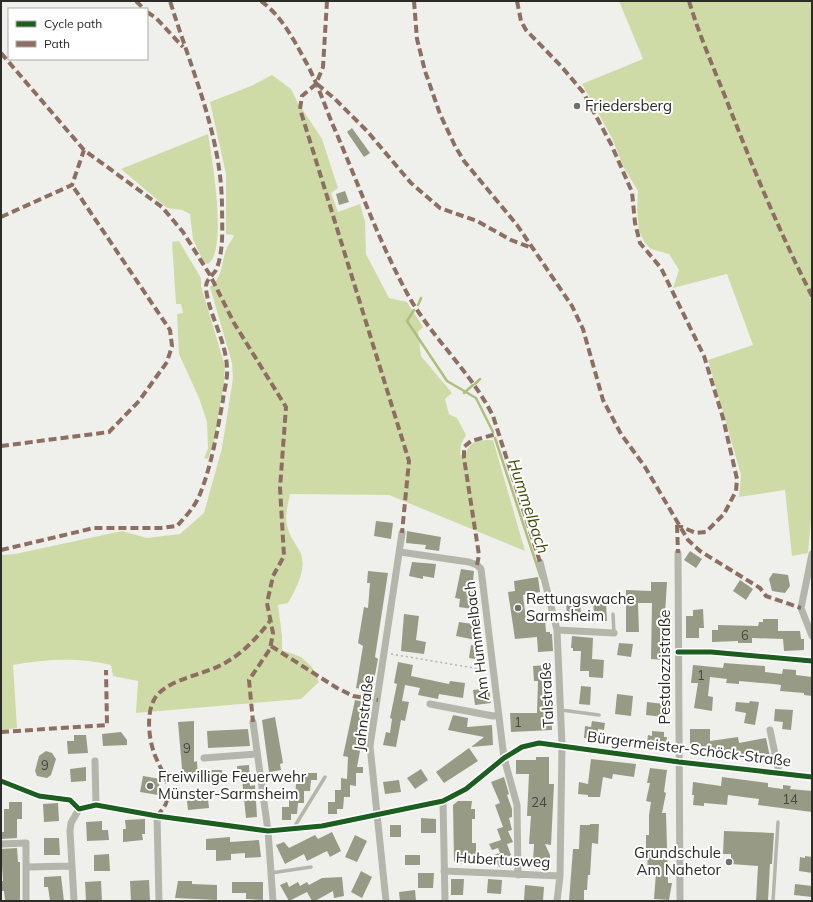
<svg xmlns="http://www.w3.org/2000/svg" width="813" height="902" viewBox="0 0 813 902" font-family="Mulish,sans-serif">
	<rect width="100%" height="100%" fill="#eff0eb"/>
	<path fill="#cfdba6" d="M619 1H812V510L808 553 792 556 785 490 739 497 741 475 708 360 753 345 727 274 673 288 679 270 669 254 651 249 645 243 639 231 637 210 638 191 624 168 612 138 582 84 643 59Z
		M272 75 291 89 298 103 322 139 338 188 331 193 338 212 360 204 365 222 366 254 389 298 407 302 423 327 418 332 421 356 452 393 445 399 449 414 457 418 466 435 461 444 460 455 466 453C470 440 481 440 493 440L525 551 389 495 290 494C288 503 285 516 287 525 289 535 294 541 299 550 309 566 296 589 288 603L278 605 282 636V650L301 657 312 667 319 682 301 699 136 713 138 681 113 676 111 665C79 657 45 659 13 665L17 728 1 730V555L15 554 122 531 147 538 180 534 204 513 222 448 233 378 232 363 210 287C223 277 221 264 226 250 228 245 232 240 234 235L226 234V174L210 102 251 86Z
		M208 134C212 157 228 251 208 264L204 263 193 239 190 214 182 210 167 208 121 169Z
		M179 241 201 278V286L225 366 224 383 214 441 208 459 204 458 208 449 207 422 199 398 179 354 177 314 183 313 181 304H176L172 242Z"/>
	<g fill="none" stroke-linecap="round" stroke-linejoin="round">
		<path stroke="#afbe7c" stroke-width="2.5" d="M418 305 421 298
			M414 310 407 321 447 381 476 398 493 432
			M475 384 480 379
			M464 393 473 385
			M495 438 541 578"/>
	</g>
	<path fill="#979b85" d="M352 128 370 153 364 157 347 132Z
		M345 191 349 202 339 205 336 194Z
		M376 521 393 523 391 539 374 536Z
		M407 531 441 537 439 551 425 549 426 545 406 543Z
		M690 551 702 559 696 568 684 560Z
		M412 562 436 564 434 578 423 576V579L409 576Z
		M461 569 474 571 472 591H475L472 609 459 607 460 599 455 598Z
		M368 571 388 573 375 657 378 659 372 691 356 688 363 646 358 643 364 607 368 608 370 583H367Z
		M773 573 788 575 790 586 785 593 772 591 769 579Z
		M538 577 540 592 523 595 526 620 545 618 546 632H550V634H552L553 651 538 652 537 637 515 639 508 592 515 591 514 581Z
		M740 580 753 589 746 600 733 591Z
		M651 582H667L665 614H670L669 635 666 634V656L664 660 651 659 652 603H638L639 632H626V590L651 591Z
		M566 599H580L581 616 567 617Z
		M593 603H606L607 621H590V612H594Z
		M703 609 704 628H699V638H686V616H693V610Z
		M404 614 419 616 416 640 426 642 424 654 401 651Z
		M763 619H778V631H800L801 639H804V650L784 651 783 639 752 638V643H738V641L712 642V630H718V625L758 626 759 622H763Z
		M459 622 479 625 476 640 456 636Z
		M572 636 593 638 592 659 604 660 603 678 589 677V671H580L581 651H573V648H571Z
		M619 643 633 644 631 657 617 655Z
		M471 645 483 647 481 660 469 658Z
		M398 662 413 665 411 676 449 684 450 681 465 683 463 698 439 694 438 699 418 695 420 688 405 685 402 701 409 702 405 721 401 720 396 747 383 745 386 732 390 733 392 719 390 718 397 684 394 683Z
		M724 663 765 666V672L782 674 783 669 796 670V675L812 677V696L804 695V693L780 691 781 685 774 684 739 681V684L726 683 727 679 710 677 708 696 713 697 712 711 694 708 698 683H691L693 665 723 668Z
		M550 665 552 730 511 732 510 713H537L538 681H534L533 666Z
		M581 686 591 687 590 705 579 704Z
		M489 688 491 703 475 705 473 690Z
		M617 694 633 696 631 716 615 714Z
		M355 700 369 703 357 767H363V773H356V786L350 785V797H344L343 809H337V814H328V802H335V790H341V778L347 779 348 757 343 756Z
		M750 701 759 702 755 725 744 723 746 713 735 711 736 702 749 703Z
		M647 702 664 704 663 717 646 715Z
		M775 709 793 710 791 730 782 729 783 722 774 721Z
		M453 715 468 718 467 727 492 725 493 745 471 747 484 737 448 730Z
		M275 717 283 763 280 764 281 770 269 772 262 720Z
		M194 721V762L197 761 198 779 183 780 178 722Z
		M592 721 605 723 604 730 598 729 597 739 584 738 585 726 591 727Z
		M248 729 250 746 208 748 207 731Z
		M690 729H710V741L738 737 739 743 766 738 770 757 758 760V758L749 759 748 753 731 756V751L721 753V749L690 750Z
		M652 731 664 732V737H667L666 748 649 747 647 744 648 735 652 736Z
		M121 732 127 740V745L103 746 102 734Z
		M74 735H86L88 753 68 754 67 741H74Z
		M469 748 478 761 444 783 436 772Z
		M46 751 52 753 56 759 51 775 47 778 37 776 35 771 39 756Z
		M536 757H549V784H554L551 845 545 844 550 855V864L546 863V866L538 865V862H533L534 844H529L531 816H527L529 774H516V760H536Z
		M591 759 636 764 634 777 613 774 612 779 603 777 600 797H588V795L578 794 579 782 588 784Z
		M249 765 250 786 255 785 257 817 246 818 242 779H238L237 766Z
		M86 767V781L71 782 70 769Z
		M650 768 667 770 664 792 666 793 662 813H666L668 883H672L669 900 654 899 656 873H647L648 850H646V835H649V815L651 802 646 801 650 783H647Z
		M421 769 428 780 415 789 407 778Z
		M211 770H222V777L204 779Z
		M302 773H317V780H311L310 791H304V803H298L297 814H291V820H282V807H289V796H295L296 784H302Z
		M143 776 160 779 158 795 140 792Z
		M504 777 509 794 507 795 512 809V817L509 818 512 830 508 831 513 842 507 844 511 855 506 858 508 863 499 867 494 855 500 853 498 848 492 850 489 844 501 840 497 829 503 827 495 805 500 803 491 782Z
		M722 777 768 783V787L783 789V785L791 786 790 789 812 791V812L758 805 759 799 728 795 727 805 704 803V806L693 805 694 795H692L693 782 721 786Z
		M399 780 401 792 385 794 383 782Z
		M207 791 209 808 188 810 186 793Z
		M458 801H472L471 809H475V819H472V843H476V854H473V862L454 861 453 805Z
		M9 802H22V819H17V838L1 839V832H4V809H9Z
		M58 803 59 821 44 822 43 804Z
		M421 818 436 819V833H421Z
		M145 819V834H142L143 840 123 842V829H126L125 820Z
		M102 821V830H108L109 840 87 841 86 822Z
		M590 824H599L598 844 592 843 590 875H588L587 890H584V901H569L573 849H579L580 825H590Z
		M390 825H401V837H390Z
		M724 831 774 833 772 864H770L768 901H756L758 866 731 864V854H723Z
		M332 832 341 851 330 857 327 851 307 861 304 854 285 864 276 845 284 842 289 848 315 835 318 839Z
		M355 835 367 841 357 862 345 857Z
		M230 837V842L259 840 261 857 245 858V853L231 854V860L216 861V850H206V839Z
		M44 838H59L60 855H44Z
		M17 848 18 862H20V901H5L4 891H1V881H3L1 849Z
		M109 854 110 871H94V855Z
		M405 855H420V865H405Z
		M805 856 812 857V873L799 871 800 857 805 858Z
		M361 871 372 877 362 898 351 892Z
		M418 873H434L433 888H418Z
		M61 876 64 901H50L48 887H44V877Z
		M342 877 344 896 334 898 333 891 315 901H312L307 892 289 901 280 885 287 882 289 887 298 882 300 886 307 882 309 885 322 878Z
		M451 879H464L463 895H451Z
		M488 879 502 880 501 894 487 893Z
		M149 880 150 900 131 901 130 881Z
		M101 881 102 901H86L85 882Z
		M178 881H192V884L217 885V900L175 898Z
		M232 882H263V900L246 899V893H232Z
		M795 884 812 886V897L794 895Z
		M525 885 544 887 543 901 524 900Z
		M415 890 416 901H400L399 892Z"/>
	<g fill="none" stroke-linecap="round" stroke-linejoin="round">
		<path stroke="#b0b3aa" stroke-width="1.5" stroke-dasharray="2 3" stroke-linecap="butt" d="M391 654 486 670"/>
		<path stroke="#b4b6ab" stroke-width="3.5" d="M613 614 614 633
			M561 710 599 715
			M293 829 325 777
			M271 873 311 867
			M773 901 778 822"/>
		<path stroke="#b4b6ab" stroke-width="7" d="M400 552 469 562 477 565 481 569 504 758 517 805 518 875
			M678 553 680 901
			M812 554 801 608 812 636
			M540 562 557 630 562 745 560 876 557 901
			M557 630 614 633
			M678 652H711L812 661
			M430 704 493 716 499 715
			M253 722 268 831 273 901
			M770 730 779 773
			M204 758 257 754
			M95 761 96 805
			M1 781 39 796 70 800 79 809 96 805 157 816 268 831 322 826 443 801 466 789 504 758 522 747 539 743 679 762 812 777
			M443 801 445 901
			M157 816 159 901
			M1 844 26 843V901
			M27 867 72 866
			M444 871 560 876
			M74 901 70 831 71 823 79 809
			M386 901 370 746 402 533"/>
		<path stroke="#8d6e63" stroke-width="4" stroke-dasharray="8 4" stroke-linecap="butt" d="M136 1 144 9
			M261 1C282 16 295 42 307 64 317 83 324 103 332 123 357 180 378 240 408 295 432 338 471 372 493 416L540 562
			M327 1 323 67 316 84 302 96 300 109 409 461 402 533
			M414 1 417 39 425 71 440 114 455 146 464 161 517 225 572 306 583 329 603 400 621 434 645 467 688 540 700 551 760 588 766 596 801 608
			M517 1 521 21 526 30 561 66 583 92 611 144 632 192 635 223 640 243 661 268 704 356 723 418 737 479 736 491 724 514 706 532 696 533 677 525
			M689 1C700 38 716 73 730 109 755 173 781 235 812 296
			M147 12 156 18 183 47
			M1 53 84 150 162 207 183 232 210 275 234 323 286 407 280 488 284 556 273 576 267 603 273 633 270 649 249 680 253 722
			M317 84 335 99 367 131 411 183 440 208 477 221 511 240 532 248
			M1 217 72 185 84 150
			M1 446 109 432 139 401 167 362 172 346 170 330 72 185
			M677 525 678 553
			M1 550 94 528H161L177 526C185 517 195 507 200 494 212 464 217 432 223 400 224 390 228 379 227 368 226 340 209 315 206 289 205 278 214 276 217 268 224 248 222 226 222 205 221 134 191 69 170 1
			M477 565 479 555 464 458V447L471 441 500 433
			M271 646 337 688 353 696 378 700
			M1 732 107 725 106 670
			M157 816C161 811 166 806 167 800 172 784 163 774 157 760 149 744 145 714 155 698 167 679 204 675 223 664 242 654 257 638 270 621"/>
		<g stroke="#fff" stroke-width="8">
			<path id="cycleway" d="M678 652H711L812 661
				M1 781 39 796 70 800 79 809 96 805 157 816 268 831 322 826 443 801 466 789 504 758 522 747 539 743 679 762 812 777"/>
		</g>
		<use href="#cycleway" stroke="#1b5e20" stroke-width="5"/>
	</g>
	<g fill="#70716c" stroke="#fff" stroke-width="1.5">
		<circle cx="577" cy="106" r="4"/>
		<circle cx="518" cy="608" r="4"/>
		<circle cx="150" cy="786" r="4"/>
		<circle cx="729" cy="862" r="4"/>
	</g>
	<g text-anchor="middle" stroke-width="4" stroke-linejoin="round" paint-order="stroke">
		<g font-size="13" fill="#46483f">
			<text x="745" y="640">6</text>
			<text x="701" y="680">1</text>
			<text x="518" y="727">1</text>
			<text x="187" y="753">9</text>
			<text x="45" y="770">9</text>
			<text x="790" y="804">14</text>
			<text x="539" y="807">24</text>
		</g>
		<g font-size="15" fill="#2b2c28" stroke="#fff" text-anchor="start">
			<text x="585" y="111">Friedersberg</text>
			<text x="526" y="604">Rettungswache<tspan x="526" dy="17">Sarmsheim</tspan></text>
			<text x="158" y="782">Freiwillige Feuerwehr<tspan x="158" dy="17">Münster-Sarmsheim</tspan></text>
			<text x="721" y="858" text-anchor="end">Grundschule<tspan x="721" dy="17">Am Nahetor</tspan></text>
		</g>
		<g font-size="15" fill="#2b2c28" stroke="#fff">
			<text transform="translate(477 641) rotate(-97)" y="5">Am Hummelbach</text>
			<text transform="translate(665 667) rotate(-90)" y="5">Pestalozzistraße</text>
			<text transform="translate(547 695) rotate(-93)" y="5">Talstraße</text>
			<text transform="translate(364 713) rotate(-83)" y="5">Jahnstraße</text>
			<text transform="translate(689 749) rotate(7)" y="5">Bürgermeister-Schöck-Straße</text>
			<text transform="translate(503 860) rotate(3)" y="5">Hubertusweg</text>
		</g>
		<g font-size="16" font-style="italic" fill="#3f4b03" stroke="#fff">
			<text transform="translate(529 506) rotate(72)" y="6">Hummelbach</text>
		</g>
	</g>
	<rect width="813" height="902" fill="none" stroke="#2b2c28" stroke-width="4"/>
	<rect x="8" y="8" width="140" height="52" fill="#ffffff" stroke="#aaaba9"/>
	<rect x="16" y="21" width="20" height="6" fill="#1b5e20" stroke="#aaaba9"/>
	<text x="44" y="28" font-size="12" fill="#2b2c28">Cycle path</text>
	<rect x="16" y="41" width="20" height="6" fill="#8d6e63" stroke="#aaaba9"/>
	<text x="44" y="48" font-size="12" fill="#2b2c28">Path</text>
</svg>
